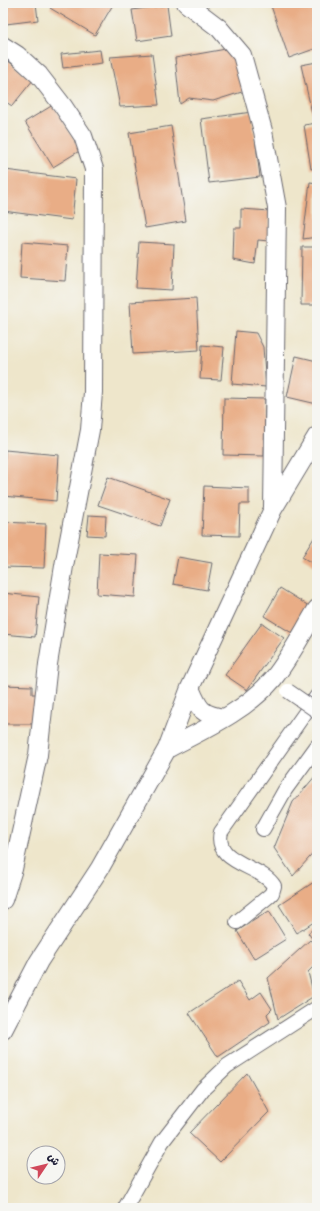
<svg xmlns="http://www.w3.org/2000/svg" width="320" height="1211" viewBox="0 0 320 1211" font-family="Itim,'Playpen Sans Arabic',sans-serif">
	<rect width="100%" height="100%" fill="#f6f6f2"/>
	<filter id="ink" filterUnits="userSpaceOnUse"><feTurbulence type="fractalNoise" baseFrequency=".025" numOctaves="2"/><feDisplacementMap in="SourceGraphic" scale="8" xChannelSelector="R" yChannelSelector="G"/><feConvolveMatrix kernelMatrix="1 2 1 2 8 2 1 2 1" color-interpolation-filters="sRGB"/></filter>
	<filter id="wash" filterUnits="userSpaceOnUse"><feTurbulence type="fractalNoise" baseFrequency=".012" numOctaves="4" result="noise"/><feDisplacementMap in="SourceGraphic" scale="16" xChannelSelector="R" yChannelSelector="G"/><feGaussianBlur stdDeviation="0.9" result="paint"/><feColorMatrix in="noise" values="0 0 0 0 0 0 0 0 0 0 0 0 0 0 0 0 0 1.4 0 .05"/><feComposite in="paint" operator="in"/></filter>
	<g filter="url(#wash)">
		<rect width="100%" height="100%" fill="#eee6cb"/>
		<g id="blocks">
			<path fill="#e9ad86" d="M3 3H36L38 20 6 24Z
				M53 3H114L95 35 50 8Z
				M270 3H311L317 21V48L289 58Z
				M167 5 171 36 137 41 132 10Z
				M226 49 235 54 245 91 213 101 189 98 180 104 175 58Z
				M100 50 102 63 63 68 61 54Z
				M152 54 159 105 120 107 110 57Z
				M3 57 33 80 12 106 3 100Z
				M317 62V112L312 113 301 65Z
				M53 105 81 150 53 167 25 122Z
				M252 112 260 177 209 183 201 119Z
				M317 123V168L311 169 304 125Z
				M171 126 186 221 145 228 129 133Z
				M5 170 76 179 72 220 3 211Z
				M310 182 317 183V237L303 239Z
				M241 209 270 211 269 241 258 240 255 264 233 260 234 228H241Z
				M22 242 68 246 65 281 20 278Z
				M139 242 174 244 172 290 136 288Z
				M302 247H317V305H301Z
				M196 298 199 350 133 354 130 302Z
				M236 331 256 333 263 347 266 387 232 384Z
				M202 345 224 347 221 380 200 379Z
				M296 356 317 361V404L287 397Z
				M224 398 265 399 264 456 223 455Z
				M5 450 59 455 56 501 3 496Z
				M108 477 170 499 160 526 98 505Z
				M204 486 249 488V504H240L239 536 202 535Z
				M89 515 106 516 105 536 87 535Z
				M3 522 46 524 44 568 3 567Z
				M317 533V566L302 557Z
				M99 553 138 555 135 597 97 594Z
				M178 557 212 563 207 590 173 584Z
				M280 588 309 606 292 633 264 616Z
				M3 593 39 597 35 637 3 634Z
				M262 623 284 638 247 690 225 675Z
				M3 685 32 686V694H41V724H3Z
				M317 774V849L293 876 274 848 293 802Z
				M317 880V920L297 933 279 905Z
				M269 911 286 939 254 959 237 931Z
				M317 926V945L308 933Z
				M310 940 317 947V963L308 972 314 996 278 1019 268 978Z
				M238 981 250 1000 261 992 272 1009 267 1014 270 1022 218 1057 189 1013Z
				M247 1073 269 1112 220 1162 189 1133Z"/>
		</g>
	</g>
	<g filter="url(#ink)">
		<use href="#blocks" fill-opacity="0" stroke="#69676d" stroke-width="1"/>
		<g fill="none" stroke-linecap="round" stroke-linejoin="round">
			<g stroke="#69676d" stroke-width="8">
				<path id="service" d="M315 3 317 7"/>
			</g>
			<g stroke="#69676d" stroke-width="16">
				<path id="minor" d="M263 829 285 790 317 746
					M237 922 269 896 272 893 274 886C262 865 213 864 221 832L317 696
					M125 1208 162 1142 203 1089 227 1066 317 1008"/>
			</g>
			<g stroke="#69676d" stroke-width="20">
				<path id="tertiary" d="M186 3 219 28 242 55 263 131 277 208 273 507
					M3 46 17 55 39 75 63 106 83 136 94 169 93 392 90 430 64 566 48 664 38 755 13 869 3 900
					M190 688C199 709 201 715 224 718
					M167 749C203 730 246 711 273 679 290 658 303 632 317 609
					M3 1030 39 961 100 868 167 749 190 688 273 509 317 436"/>
			</g>
			<use href="#service" stroke="#fff" stroke-width="7"/>
			<use href="#minor" stroke="#fff" stroke-width="14"/>
			<use href="#tertiary" stroke="#fff" stroke-width="18"/>
			<g stroke="#69676d" stroke-width="16" stroke-linecap="butt">
				<path id="minor-bridge" d="M288 691 317 711"/>
			</g>
			<use href="#minor-bridge" stroke="#fff" stroke-width="14"/>
		</g>
	</g>
	<rect width="320" height="1211" fill="none" stroke="#f6f6f2" stroke-width="16"/>
	<g transform="translate(46 1165) rotate(55)"><circle r="19" fill="#f6f6f2" stroke="#a1a1a9"/>
	<path d="M0-3L7 15L0 10L-7 15Z" fill="#d1495b"/>
	<text y="-6" font-size="11" font-weight="bold" text-anchor="middle" fill="#22223b">ش</text>
	</g>
</svg>
